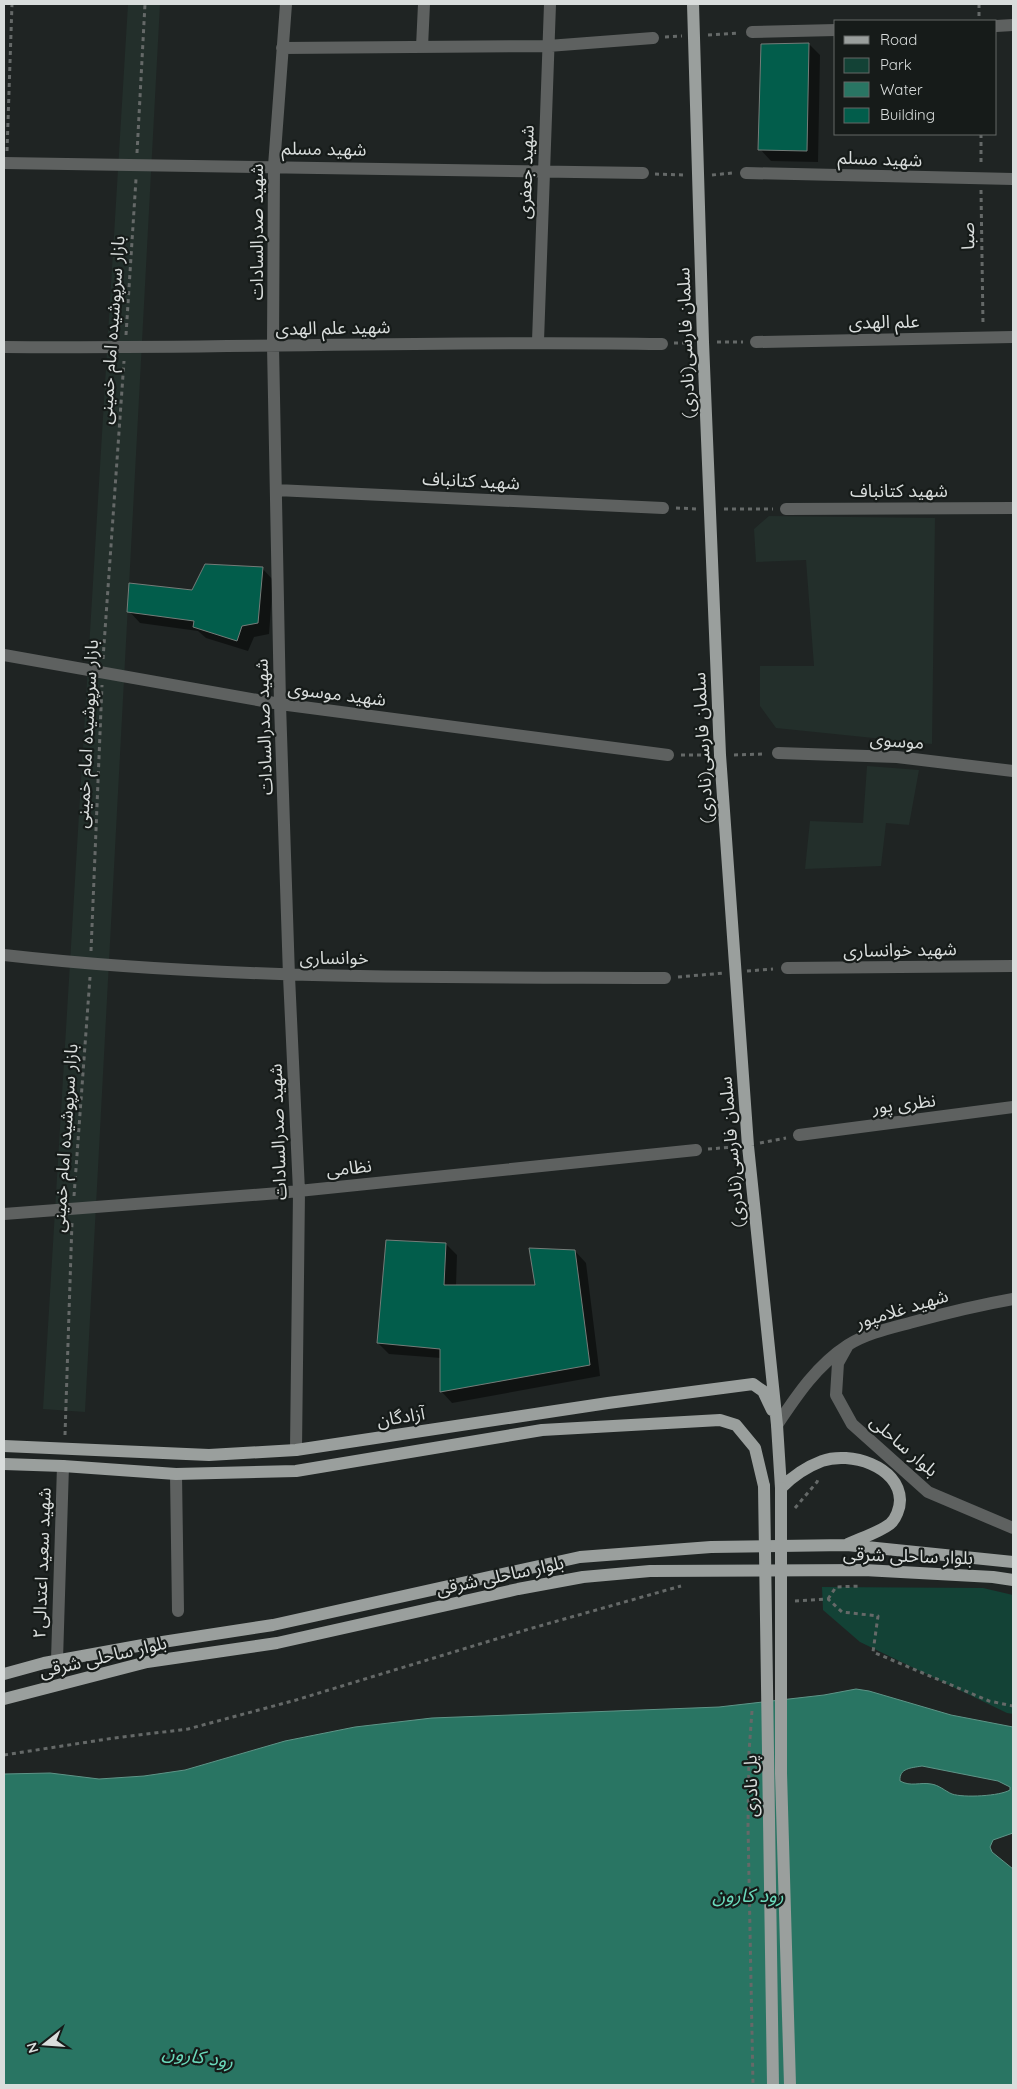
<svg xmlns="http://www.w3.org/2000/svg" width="1017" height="2089" viewBox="0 0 1017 2089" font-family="Quicksand,'Noto Sans Arabic',sans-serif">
	<rect width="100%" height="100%" fill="#1f2423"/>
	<path fill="#232f2b" d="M128 4H160L85 1412 43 1409Z
		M769 516 935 518 932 744 776 728 760 706V666H814L806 560 756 562 754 529Z
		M867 766 919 770 909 825 886 823 881 866 805 869 810 821 863 823Z"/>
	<path fill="#134236" d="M822 1587 983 1588 1013 1595V1714L1007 1713 860 1642 823 1610Z"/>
	<path fill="#297563" stroke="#5e9487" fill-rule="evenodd" d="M856 1689 869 1691 951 1715 1013 1727V1833L993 1840 990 1847 992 1852 1013 1869V2085H4V1774L50 1773 99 1779 144 1776 185 1770 285 1741 355 1727 432 1718 719 1707 824 1695ZM922 1766 998 1781 1010 1787V1790C1000 1796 964 1798 952 1794 945 1791 939 1785 931 1784 920 1782 911 1787 900 1781 899 1768 911 1768 922 1766Z"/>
	<path fill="#0007" d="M809 44 820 55 818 162 771 161 760 149Z
		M262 568 273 580 269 634 254 637 248 651 206 638 198 631 140 623 129 611Z
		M446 1244 457 1255 456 1286H537L575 1251 586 1263 600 1376 452 1403 441 1391V1358L389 1354 378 1343Z"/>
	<path fill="#025d4b" stroke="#757c79" d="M809 43 807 151 758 150 761 44Z
		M205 564 263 567 258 623 242 626 237 641 193 627 194 621 127 612 129 583 192 590Z
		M386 1240 446 1243 444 1285H535L529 1248 575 1250 590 1365 440 1392V1349L377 1343Z"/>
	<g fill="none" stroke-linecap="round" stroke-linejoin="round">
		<path stroke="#656968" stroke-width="3" stroke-dasharray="4 4" stroke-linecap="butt" d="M979 4V21
			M708 35 739 33
			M665 37 682 36
			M981 134V166
			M7 151 12 4
			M137 153 145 4
			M655 174 686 175
			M712 175 733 173
			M981 190 983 324
			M126 335 136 179
			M717 342H743
			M674 343H690
			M676 508 698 509
			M724 509H773
			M103 659 124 361
			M681 755H707
			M734 755 765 754
			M91 951 102 685
			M747 971 773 969
			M678 977 724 973
			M760 1143 786 1138
			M708 1149 734 1147
			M74 1196 90 977
			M65 1435 72 1222
			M795 1508 817 1482 819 1477
			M828 1599 836 1587 861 1586
			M795 1601 828 1599 842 1612 878 1616 873 1652 989 1701 1013 1706
			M752 1711 749 1752 748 1826 753 2085
			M4 1755 114 1738 188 1729 296 1700 529 1629 681 1586"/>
		<path stroke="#5e6160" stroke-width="12" d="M286 4 274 166 273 346 280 704 289 976 299 1191 296 1450
			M996 26 1013 25
			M752 32 836 30
			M422 47 424 4
			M282 48 548 46 653 38
			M4 163 643 173
			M746 173 1013 179
			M538 341 550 4
			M756 342 1013 337
			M4 347C223 349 442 340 662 344
			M276 490 663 508
			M786 509 1013 508
			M4 655 280 704 668 755
			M778 753 897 757 1013 771
			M4 955C223 980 444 977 665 978
			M787 968 1013 966
			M799 1135 1013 1107
			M4 1214 279 1193 696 1150
			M848 1345 838 1363 836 1395 852 1424 928 1492 1013 1528
			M777 1425C797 1395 817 1365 848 1345 867 1333 891 1328 913 1322 946 1313 979 1305 1013 1299
			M176 1474 178 1611
			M57 1660 63 1466"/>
		<path stroke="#9a9f9d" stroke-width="12" d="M693 4 703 342 720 755 748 1146 777 1425 781 1488
			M4 1446 209 1455 296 1450 608 1403 753 1384 763 1391 772 1410
			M4 1464 63 1466 176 1474 296 1471 542 1430 720 1420 736 1425 755 1448 764 1486
			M781 1488C794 1475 806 1467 822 1461 850 1451 899 1466 900 1500 900 1508 896 1519 890 1524 878 1533 861 1538 848 1544
			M4 1674 44 1663 143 1645 273 1625 580 1557 711 1547 847 1545 1013 1562
			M4 1699 147 1662 277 1643 518 1589 583 1577 650 1571 864 1570 993 1577 1013 1580"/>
		<path stroke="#9a9f9d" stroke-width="12" d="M764 1486 773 2085
			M781 1488V1773L790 2085"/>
	</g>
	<g text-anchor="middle" stroke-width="4.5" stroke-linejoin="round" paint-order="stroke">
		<g font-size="18" fill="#d9dddc" stroke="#161b19">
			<text transform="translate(324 149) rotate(1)" y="6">شهید مسلم</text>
			<text transform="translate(880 159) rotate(2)" y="6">شهید مسلم</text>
			<text transform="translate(526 172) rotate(-88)" y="6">شهید جعفری</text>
			<text transform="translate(257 232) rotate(-90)" y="6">شهید صدرالسادات</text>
			<text transform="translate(968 236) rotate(-91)" y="6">صبا</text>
			<text transform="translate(884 322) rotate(-1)" y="6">علم الهدی</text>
			<text transform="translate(333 328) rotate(-1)" y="6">شهید علم الهدی</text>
			<text transform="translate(112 330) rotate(-86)" y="6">بازار سرپوشیده امام خمینی</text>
			<text transform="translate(686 343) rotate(-92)" y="6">سلمان فارسی(نادری)</text>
			<text transform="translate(471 481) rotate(3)" y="6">شهید کتانباف</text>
			<text x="899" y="497">شهید کتانباف</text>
			<text transform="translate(337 694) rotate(7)" y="6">شهید موسوی</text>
			<text transform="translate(264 727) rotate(-92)" y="6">شهید صدرالسادات</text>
			<text transform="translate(87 734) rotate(-87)" y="6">بازار سرپوشیده امام خمینی</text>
			<text transform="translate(897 741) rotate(4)" y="6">موسوی</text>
			<text transform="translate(703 748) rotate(-93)" y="6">سلمان فارسی(نادری)</text>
			<text transform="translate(900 950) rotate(-1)" y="6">شهید خوانساری</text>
			<text x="334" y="964">خوانساری</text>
			<text transform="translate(904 1104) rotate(-7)" y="6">نظری پور</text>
			<text transform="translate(278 1132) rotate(-92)" y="6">شهید صدرالسادات</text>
			<text transform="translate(65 1138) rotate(-86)" y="6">بازار سرپوشیده امام خمینی</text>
			<text transform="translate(732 1152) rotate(-95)" y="6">سلمان فارسی(نادری)</text>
			<text transform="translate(349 1168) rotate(-6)" y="6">نظامی</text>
			<text transform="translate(902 1309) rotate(-17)" y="6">شهید غلامپور</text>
			<text transform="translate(401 1417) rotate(-9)" y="6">آزادگان</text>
			<text transform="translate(904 1446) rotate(41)" y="6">بلوار ساحلی</text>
			<text transform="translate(908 1556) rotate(2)" y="6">بلوار ساحلی شرقی</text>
			<text transform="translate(42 1563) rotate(-88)" y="6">شهید سعید اعتدالی۲</text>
			<text transform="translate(500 1576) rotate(-12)" y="6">بلوار ساحلی شرقی</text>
			<text transform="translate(103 1657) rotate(-13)" y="6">بلوار ساحلی شرقی</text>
			<text transform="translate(751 1786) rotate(-91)" y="6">پل نادری</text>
		</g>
		<g font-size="19" font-style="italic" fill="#6ad9bb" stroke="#161b19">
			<text x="748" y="1902">رود کارون</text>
			<text transform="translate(198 2056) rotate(8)" y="7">رود کارون</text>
		</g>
	</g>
	<rect width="1017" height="2089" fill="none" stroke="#d9dddc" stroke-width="10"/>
	<rect x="834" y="20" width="162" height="115" fill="#161b19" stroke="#646967"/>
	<rect x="844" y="36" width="25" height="8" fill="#9a9f9d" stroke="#646967"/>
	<text x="880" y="45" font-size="15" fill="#d9dddc">Road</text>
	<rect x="844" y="58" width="25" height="15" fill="#134236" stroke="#646967"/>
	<text x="880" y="70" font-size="15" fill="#d9dddc">Park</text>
	<rect x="844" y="82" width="25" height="15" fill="#297563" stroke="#646967"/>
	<text x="880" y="95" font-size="15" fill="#d9dddc">Water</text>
	<rect x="844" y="108" width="25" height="15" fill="#025d4b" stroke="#646967"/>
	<text x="880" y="120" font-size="15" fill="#d9dddc">Building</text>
	<g transform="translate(45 2044) rotate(253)" stroke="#161b19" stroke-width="4" paint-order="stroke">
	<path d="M0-4L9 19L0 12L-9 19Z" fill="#d9dddc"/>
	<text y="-8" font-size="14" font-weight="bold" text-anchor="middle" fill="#d9dddc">N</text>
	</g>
</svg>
